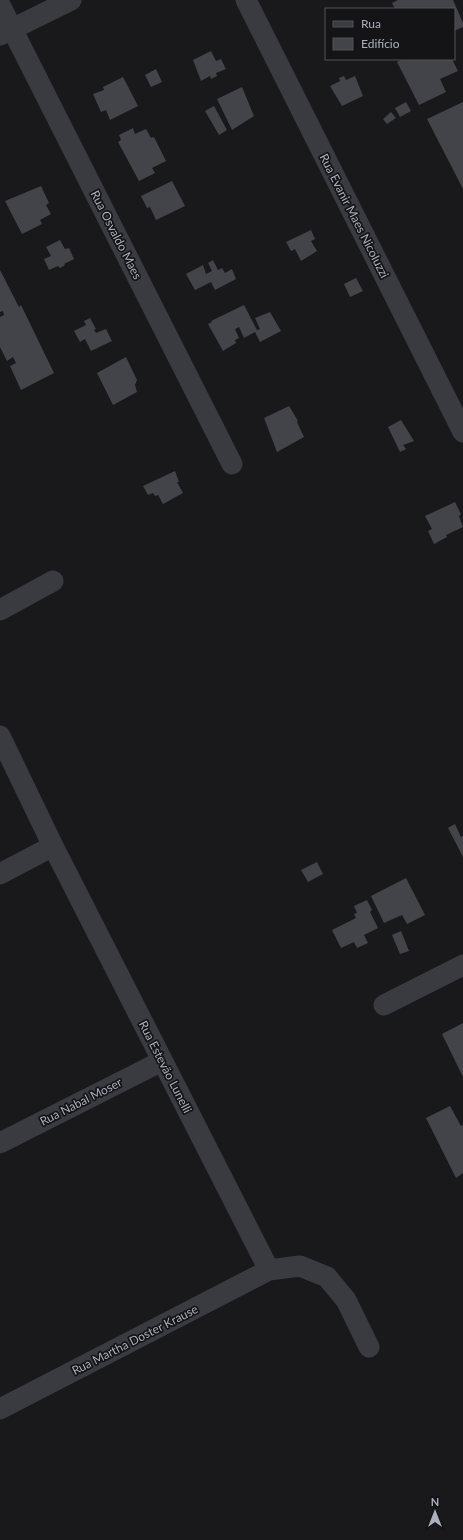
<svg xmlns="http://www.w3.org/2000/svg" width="463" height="1540" viewBox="0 0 463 1540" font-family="Lato,sans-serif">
	<rect width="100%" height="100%" fill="#19191c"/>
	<path fill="#434449" d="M398 0H453L463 23V27L454 31V9H395L392 3Z
		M211 51 216 61 221 59 226 69 216 73 217 76 211 79 210 76 201 81 193 60Z
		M403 59H452L458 71 440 79 446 92 419 105 397 62Z
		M156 69 162 82 151 87 145 75Z
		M344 76 346 80 355 76 363 96 342 106 330 86 340 81 339 78Z
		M123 77 138 106 110 120 106 110 101 112 93 94 104 90 103 87Z
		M242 87 254 116 232 130 217 99Z
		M406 102 411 111 400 117 395 108Z
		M463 102V189L427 119Z
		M214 106 227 130 219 135 205 111Z
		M391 112 396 118 387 124 383 119Z
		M133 128 135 134 146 129 151 138 154 137 166 161 152 168 155 173 139 181 118 142 121 140 119 135Z
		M172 181 185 206 156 220 150 207 147 208 141 196Z
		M41 186 49 203 46 205 51 214 40 220 42 224 22 234 5 201Z
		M311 230 315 239 311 241 317 251 301 261 295 249 291 251 286 242Z
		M60 240 65 249 69 248 74 259 64 264 65 265 60 268 58 266 49 270 44 259 51 256 46 247Z
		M213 260 218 270 222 268 225 273 232 269 236 279 215 290 211 282 195 290 186 274 203 265 206 274 212 271 208 263Z
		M0 270 19 307 21 305 54 373 21 390 10 366 16 363 13 357 7 361 0 347V317L4 315 3 311 0 312Z
		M356 278 363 291 350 297 344 284Z
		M244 305 257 330 260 329 255 318 270 312 281 331 260 342 255 332 244 338 239 327 235 329 239 338 235 340 236 343 223 351 208 324 212 322 211 321Z
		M90 318 96 329 94 330 96 333 106 329 112 341 91 351 85 339 80 342 74 331 86 325 84 321Z
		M126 357 137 380 135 385 137 392 113 405 97 373Z
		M289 406 298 421 297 422 304 437 277 452 264 418Z
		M401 420 414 441 403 445 406 449 400 452 388 427Z
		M175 471 179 482H177L183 493 163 504 158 495 155 496 153 493 148 495 143 486Z
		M455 502 461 514 459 516 463 527 446 535 447 537 434 544 428 531 432 529 425 516Z
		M455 824 461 837 463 836V857L448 828Z
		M317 862 323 874 308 882 301 870Z
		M406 878 425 915 407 924 402 915 384 923 371 896Z
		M367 900 372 910 370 912 378 928 364 935 368 943 357 948 354 942 341 948 332 930 356 918 354 914 357 913 354 906Z
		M401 931 409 951 400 954 392 935Z
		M463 1023V1077L442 1034Z
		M450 1106 461 1126 463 1125V1173L456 1178 426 1118Z"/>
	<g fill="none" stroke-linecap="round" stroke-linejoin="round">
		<path stroke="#3a3b41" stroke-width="21" d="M246 0 463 432
			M0 5 232 464
			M0 35 71 0
			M0 610 53 581
			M0 736 53 846 269 1270 300 1266 327 1277 346 1300 369 1347
			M0 874 53 846
			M384 1005 463 965
			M0 1143 162 1061
			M0 1409 269 1270"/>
	</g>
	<g text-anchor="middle" stroke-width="3.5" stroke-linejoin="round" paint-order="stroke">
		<g font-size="12" fill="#aab0bc" stroke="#141417">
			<text transform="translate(354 216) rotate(63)" y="4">Rua Evanir Maes Nicoluzzi</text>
			<text transform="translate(116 235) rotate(63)" y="4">Rua Osvaldo Maes</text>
			<text transform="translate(165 1067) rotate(63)" y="4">Rua Estevão Lunelli</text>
			<text transform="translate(81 1102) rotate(-27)" y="4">Rua Nabal Moser</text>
			<text transform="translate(135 1340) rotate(-27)" y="4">Rua Martha Doster Krause</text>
		</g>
	</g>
	<rect x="325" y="8" width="130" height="52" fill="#141417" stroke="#505259"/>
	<rect x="333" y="21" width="20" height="6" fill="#3a3b41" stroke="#505259"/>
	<text x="361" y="28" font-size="12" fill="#aab0bc">Rua</text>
	<rect x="333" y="38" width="20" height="12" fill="#434449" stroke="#505259"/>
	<text x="361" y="48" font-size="12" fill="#aab0bc">Edifício</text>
	<g transform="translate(435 1512)" stroke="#141417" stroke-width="3" paint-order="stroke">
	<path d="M0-3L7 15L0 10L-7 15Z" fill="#aab0bc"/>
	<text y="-6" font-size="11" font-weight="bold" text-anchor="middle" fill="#aab0bc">N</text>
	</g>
</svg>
